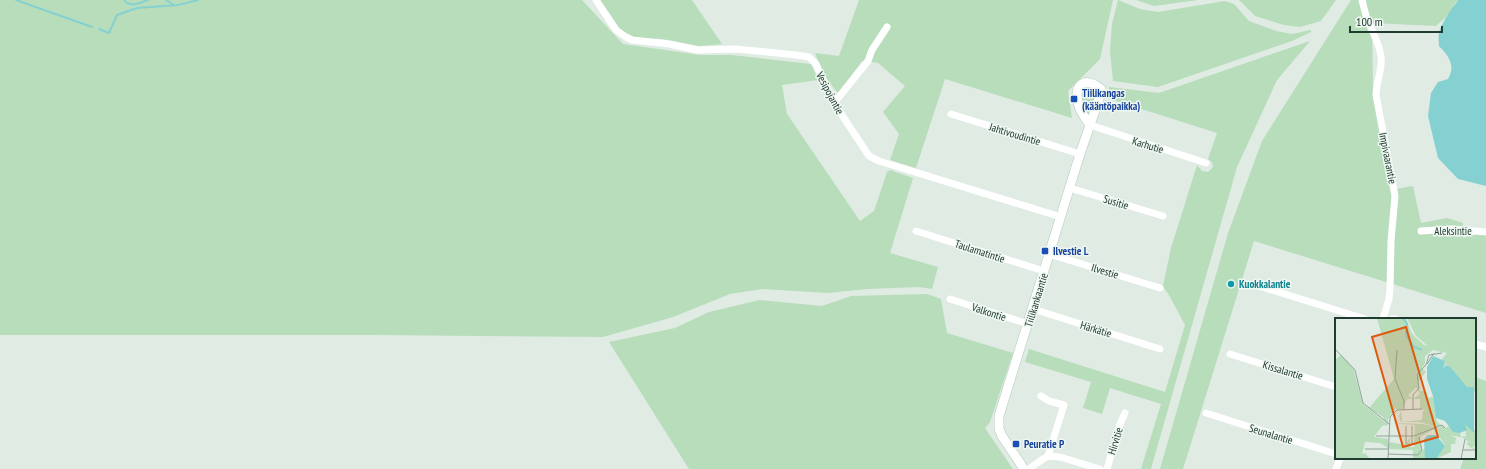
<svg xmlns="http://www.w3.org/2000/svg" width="1486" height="469" viewBox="0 0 1486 469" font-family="'PT Sans Narrow',sans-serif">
	<rect width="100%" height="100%" fill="#dfebe3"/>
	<path fill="#b7ddbb" d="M0 0H582L623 44 700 55H732L811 64 818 80 782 85 787 114 860 221 874 211 887 172 890 170 913 178 890 253 938 267 932 289 919 287 867 289 828 293 762 289 730 294 673 317 603 337 376 335H0Z
		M600 0H692L722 44 700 46 662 39 637 38 623 33Z
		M859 0H1113L1100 59 1068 91 1072 118 945 79 916 168 890 160 899 134 883 112 905 86 878 63 862 61 838 93 824 76 815 53 839 56Z
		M1118 0 1140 9 1158 12 1225 1 1234 4 1249 21 1276 31 1292 34 1311 30V32L1292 41 1158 87 1113 81 1110 51 1112 24Z
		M1136 0H1198L1154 6Z
		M1239 0H1336L1321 21 1300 27 1284 25 1255 16Z
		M1351 0H1459L1455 3 1449 14 1436 26 1372 23 1373 93 1391 190 1413 186 1421 223 1447 218 1463 223V238L1481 233 1486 234V313L1254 241 1183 469H1160L1228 233 1262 141Z
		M1310 41 1277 80 1237 167 1151 469H1141L1161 404 1110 388 1102 414 1083 408 1091 382 1025 362 1029 349 1165 392 1185 325 1170 297 1163 286 1171 248 1197 165 1202 171 1208 172 1213 167 1212 162 1208 159 1217 133 1107 98 1109 87 1159 93Z
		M1084 86 1095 87 1096 92 1089 119 1086 118 1080 92Z
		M927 294 941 299 947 333 1013 353 990 422 985 428 1013 469H689L609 342 675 328 709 312 760 300 822 306 851 296Z
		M1475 377 1486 381V469H1460L1464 458H1475Z"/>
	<path fill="#85d1d2" d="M1459 0H1486V186L1458 179 1438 158 1428 116 1431 93 1438 82 1448 79C1456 66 1449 56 1439 46 1439 42 1438 37 1439 33 1440 26 1453 5 1459 0Z"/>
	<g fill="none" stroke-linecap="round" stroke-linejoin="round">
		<path stroke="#85d1d2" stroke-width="2" d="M16 0 92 27
			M124 0C130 8 140 3 148 0
			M166 0 174 5
			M99 29 109 33 117 15 137 8 178 5 198 0"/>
		<g stroke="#b2cbbe" stroke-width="10">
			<path id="secondary" d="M1024 469 1002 436 999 429V416L1080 154 1100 96 1101 89C1083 75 1073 86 1079 106 1081 113 1086 119 1090 125"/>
		</g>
		<path stroke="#fff" stroke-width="7" d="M596 0 616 30 626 37 632 40 669 44 697 50 736 49 796 55 809 57 816 64 834 103 869 156 879 161 1061 217
			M1362 0C1364 7 1365 14 1368 21 1373 33 1380 45 1381 57 1383 69 1376 82 1376 95L1395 196 1391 241 1390 288 1389 299 1383 319
			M834 103 868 61 872 50 887 27
			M951 114 1080 154
			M1090 125 1206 163
			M1070 188 1163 216
			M916 231 1044 271
			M1421 231 1452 229 1486 232
			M1049 254 1160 288
			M1256 285 1365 319
			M950 299 1028 324
			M1033 309 1160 349
			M1392 319H1395
			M1475 344 1486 347
			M1230 354 1336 387
			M1206 413 1336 454
			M1048 456 1060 457 1100 469
			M1029 469 1040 461 1048 456 1064 405 1049 401 1041 396
			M1107 469 1120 424 1125 413
			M1336 469 1340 458"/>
		<use href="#secondary" stroke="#fff" stroke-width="9"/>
	</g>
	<g fill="#1a4fb4" stroke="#eff7f2" stroke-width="1.5">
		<rect x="1070" y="95" width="8" height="8" rx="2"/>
		<rect x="1041" y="247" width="8" height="8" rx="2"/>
		<rect x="1012" y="440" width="8" height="8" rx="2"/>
	</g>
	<circle fill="#0f9aa8" stroke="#eff7f2" stroke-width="1.5" cx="1231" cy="284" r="4"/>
	<g text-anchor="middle" stroke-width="3" stroke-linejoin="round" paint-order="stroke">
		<g font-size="11" fill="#203b2f" stroke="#eff7f2">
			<text transform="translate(830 93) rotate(62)" y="4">Vesipojantie</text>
			<text transform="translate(1015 134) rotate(17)" y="4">Jahtivoudintie</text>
			<text transform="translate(1148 145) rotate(17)" y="4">Karhutie</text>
			<text transform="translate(1388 158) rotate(79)" y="4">Impivaarantie</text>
			<text transform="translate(1116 202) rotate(17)" y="4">Susitie</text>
			<text x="1453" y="235">Aleksintie</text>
			<text transform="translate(980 251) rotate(18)" y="4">Taulamatintie</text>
			<text transform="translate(1105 271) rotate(17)" y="4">Ilvestie</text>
			<text transform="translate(1036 300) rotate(-73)" y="4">Tiilikankaantie</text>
			<text transform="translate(989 312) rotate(18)" y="4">Valkontie</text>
			<text transform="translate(1096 329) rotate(17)" y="4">Härkätie</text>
			<text transform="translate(1283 370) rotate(17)" y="4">Kissalantie</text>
			<text transform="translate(1271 434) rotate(17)" y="4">Seunalantie</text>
			<text transform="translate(1115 441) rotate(-73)" y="4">Hirvitie</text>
		</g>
		<g font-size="11" font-weight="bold" fill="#164399" stroke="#eff7f2" text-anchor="start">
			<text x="1082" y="97">Tiilikangas<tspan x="1082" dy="13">(kääntöpaikka)</tspan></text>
			<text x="1053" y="255">Ilvestie L</text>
			<text x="1024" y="448">Peuratie P</text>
		</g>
		<g font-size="11" font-weight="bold" fill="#0d838f" stroke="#eff7f2" text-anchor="start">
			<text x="1239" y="288">Kuokkalantie</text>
		</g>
	</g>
	<g transform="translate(1335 318)">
		<rect width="141" height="141" fill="#dfebe3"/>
		<path d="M42 0H71L76 14 80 19 89 27 93 28 81 18 72 0H141V78L138 69H132L123 61 112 46 108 50 110 44 107 41 112 35 98 32 90 38V46L87 50 91 54 83 64 82 56 86 51 81 56 85 73H91L93 80 98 79 102 104 106 107 102 109 85 104H55H66L64 98 66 93 67 104 87 102 88 93 91 92 85 91V81H78L85 76 81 69 73 78 78 81H72L67 92 60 91 53 101V107L47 108 39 119 53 121V130L45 125 30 124 27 136 30 135 35 141H0V42L6 37 18 50 28 86 51 105 48 99 34 90 59 61ZM55 105 88 106 104 110 107 107 111 110 115 108 125 115 126 119 131 118 130 106 141 113V128L137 129 141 132 136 130 131 125 134 124 129 120 115 117 121 120 120 126H116V134L101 141 110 127 99 111 85 119 87 133 90 130V141H78V132L54 131V124L70 127 75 119V129H79L80 107Z" fill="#b7ddbb"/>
		<path d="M98 38 110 43 108 50 112 47 115 49 132 69H139V115L130 106 132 112 125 115 118 114 110 103 101 100 98 78 92 61V49ZM101 117 110 128 101 141H90L89 121 93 117Z" fill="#85d1d2"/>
		<path fill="none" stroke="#85d1d2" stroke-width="2" d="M68 0 72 6 71 16M71 17 79 29 87 32"/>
		<path fill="none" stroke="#93a59b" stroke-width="1" d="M0 31 20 52 28 85 54 106M62 32 60 61 69 83V92M92 46 99 35M78 92V77L84 70 82 56 91 47 94 37 107 35M77 108V127M41 118H79L107 107 110 110M71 126V108M30 131H53M128 132H141M53 136 83 137 87 132 84 119M53 141 55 99 62 92 87 91M126 141 130 121"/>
		<path fill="#de580e" fill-opacity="0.15" stroke="#de580e" stroke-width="2" d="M71 9 103 119 68 129 37 19Z"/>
		<rect width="141" height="141" fill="none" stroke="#203b2f" stroke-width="2"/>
	</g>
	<path d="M1350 26v6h92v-6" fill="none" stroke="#203b2f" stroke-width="2"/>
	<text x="1356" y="26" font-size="12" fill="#203b2f" stroke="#eff7f2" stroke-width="3" paint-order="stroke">100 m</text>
</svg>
